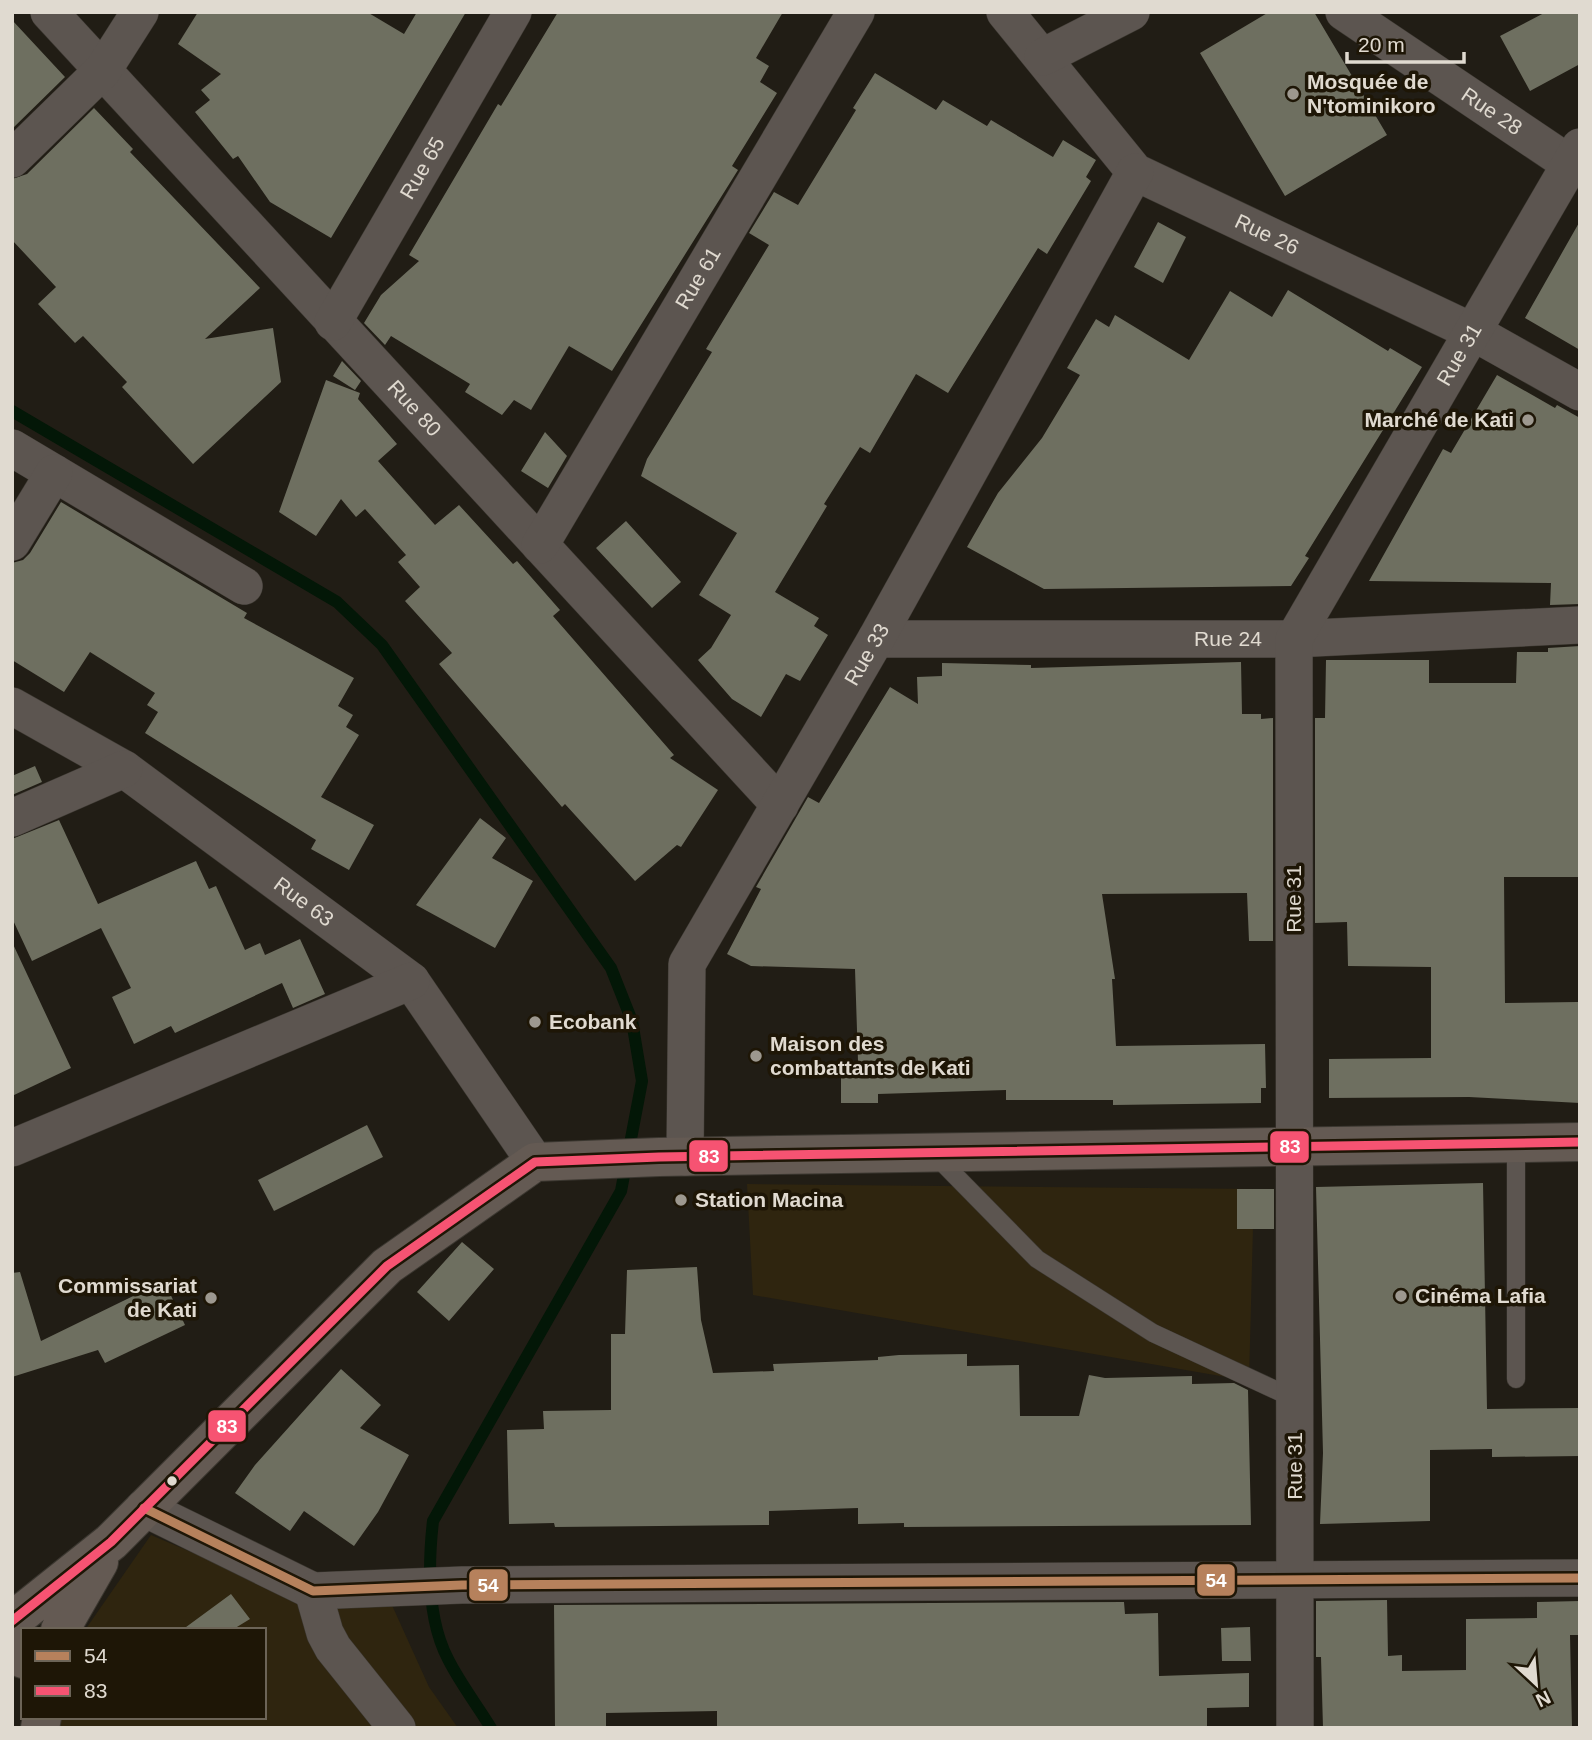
<svg xmlns="http://www.w3.org/2000/svg" width="1592" height="1740" viewBox="0 0 1592 1740" font-family="Helvetica,sans-serif">
	<rect width="100%" height="100%" fill="#211d15"/>
	<path fill="#2f250f" d="M747 1184 1254 1189 1249 1381 753 1295Z
		M151 1535 311 1603H391L429 1687 458 1728H54L57 1717H264V1630H85Z"/>
	<g fill="none" stroke-linecap="round" stroke-linejoin="round">
		<path stroke="#031707" stroke-width="12" d="M12 411 337 602 382 645 611 968 632 1021 642 1081 621 1191 433 1521C428 1565 427 1619 448 1659 460 1683 477 1705 491 1728"/>
	</g>
	<path fill="#6e6f60" d="M198 12H367L404 34 417 12H466L331 238 270 202 238 156 233 159 195 112 210 100 201 90 221 74 178 44Z
		M558 12H783L756 58 769 66 760 82 777 93 732 166 738 170 612 371 569 346 531 410 514 400 502 415 465 392 470 384 391 336 385 345 364 323 381 295 419 261 409 255 498 104 501 106Z
		M1269 12H1314L1387 135 1285 196 1200 53Z
		M1546 12H1580V64L1530 91 1500 36Z
		M12 20 65 77 12 129Z
		M875 73 936 110 943 100 987 126 991 120 1053 157 1063 140 1096 160 1086 177 1091 181 1047 254 1038 248 948 393 916 374 870 453 860 447 824 504 827 506 775 592 819 618 814 626 828 635 800 681 786 674 761 717 732 699 698 660 711 648 731 615 699 595 737 533 641 476 647 459 712 352 706 349 769 245 749 233 774 192 798 205 856 110 853 108Z
		M94 108 133 149 130 152 260 288 205 339 273 328 281 382 193 464 122 387 127 382 83 336 75 343 38 304 56 287 12 240V179L27 174Z
		M1580 221V350L1525 318Z
		M1158 222 1186 237 1163 283 1134 267Z
		M1288 290 1388 351 1390 348 1422 367 1305 556 1309 558 1291 586 1044 589 967 547 998 493 1042 438 1080 375 1067 368 1096 319 1109 327 1115 315 1189 360 1230 291 1272 317Z
		M342 361 361 381 355 390 333 376Z
		M1497 375 1555 408 1557 405 1580 418V604L1550 605 1551 583 1369 581 1443 449 1451 453Z
		M326 380 360 393 358 399 397 444 378 461 435 525 459 505 513 564 517 561 560 610 553 616 674 755 670 758 718 790 681 847 677 845 635 881 565 804 562 807 439 664 452 653 405 601 420 587 398 562 406 555 365 509 356 517 341 499 316 536 279 512Z
		M545 432 567 456 548 488 521 471Z
		M61 502 247 613 244 618 354 678 338 706 353 715 346 727 359 735 321 797 374 825 349 870 311 849 316 840 145 733 158 712 147 705 155 693 90 652 64 692 12 660V563L23 560 30 553Z
		M626 521 681 582 652 608 596 548Z
		M1580 646V877H1504L1505 1003 1578 1002 1580 1103 1469 1097 1329 1098V1059L1431 1058V967L1348 966 1347 922 1315 923V718H1325L1326 660H1429V683H1516L1517 652H1548V648Z
		M1241 662 1242 714H1261V719L1273 718V941H1249L1247 893 1102 894 1115 979H1112L1116 1046 1265 1044 1266 1088H1261V1103L1113 1105V1100H1006V1090L878 1094V1103H841V1061H858L855 969 751 966 727 954 761 889 756 887 808 797 819 803 890 687 918 704 917 677 942 676V663L1031 665V668Z
		M35 766 42 782 12 795V776Z
		M480 818 506 838 492 858 533 881 495 948 416 905Z
		M59 820 98 904 196 861 209 889 216 886 245 950 260 943 265 955 300 939 325 994 293 1008 282 983 175 1033 171 1026 134 1044 112 997 131 988 101 928 32 961 12 918V839Z
		M12 942 71 1068 12 1096Z
		M367 1125 383 1157 274 1211 258 1180Z
		M1483 1183 1487 1409 1580 1408V1456L1492 1457V1449L1430 1450V1521L1320 1524 1323 1453 1316 1187Z
		M1237 1189H1274V1229H1237Z
		M462 1242 494 1269 449 1321 417 1292Z
		M697 1267 701 1320 713 1373 774 1371 773 1364 878 1360V1357L899 1355 967 1354V1366L1019 1365 1020 1416H1079L1089 1375 1105 1378 1192 1376V1384L1234 1383 1248 1390 1251 1525 904 1527V1523L858 1524V1508L769 1511V1525L555 1527 554 1523 509 1524 507 1430 544 1429 543 1411 611 1410V1334H625L627 1270Z
		M20 1272 41 1341 164 1281 185 1325 105 1363 98 1350 12 1377V1273Z
		M341 1369 381 1405 360 1428 409 1455 378 1512 354 1546 304 1511 290 1531 235 1493 255 1465Z
		M231 1594 250 1619 232 1630H182Z
		M1387 1600 1388 1656 1402 1655V1671L1466 1670V1619L1537 1618V1602L1580 1601V1635H1570L1572 1728H1323L1321 1657H1316V1601Z
		M1124 1602 1125 1614 1158 1613 1159 1676 1249 1673V1707L1207 1708V1728H717V1711L606 1713V1728H555L554 1605Z
		M1250 1627 1251 1661H1222L1221 1628Z"/>
	<g fill="none" stroke-linecap="round" stroke-linejoin="round">
		<g stroke="#3b3730" stroke-width="19">
			<path id="lane" d="M935 1155 1037 1259 1153 1333 1295 1399
				M1516 1379V1143"/>
		</g>
		<g stroke="#3b3730" stroke-width="38">
			<g id="street">
				<path id="s1" d="M49 12 780 805"/>
				<path id="s2" d="M1005 12 1135 172 1473 332 1580 392"/>
				<path id="s3" d="M1344 12 1570 164"/>
				<path d="M1043 57 1131 12"/>
				<path d="M12 159 103 70 140 12"/>
				<path id="s4" d="M333 322 513 12"/>
				<path d="M12 448 244 586"/>
				<path d="M12 542 54 473"/>
				<path id="s5" d="M540 545 856 12"/>
				<path id="s6" d="M876 639H1294L1580 625"/>
				<path id="s7" d="M12 706 124 769 411 981 535 1162"/>
				<path d="M12 818 124 769"/>
				<path d="M12 1148 411 981"/>
				<path id="s8" d="M685 1157 687 964 876 639 1135 172"/>
				<path d="M144 1508 313 1591 462 1585 1580 1578"/>
				<path d="M313 1591 325 1633 333 1648 397 1728"/>
				<path id="s9" d="M1295 1728 1294 639 1580 147"/>
			</g>
		</g>
		<g stroke="#3b3730" stroke-width="40">
			<path id="highway" d="M12 1621 111 1542 387 1266 535 1162 659 1157 1580 1142
				M60 1630 99 1562
				M12 1651 23 1659
				M40 1728 42 1717"/>
		</g>
		<use href="#lane" stroke="#5c5550" stroke-width="18"/>
		<use href="#street" stroke="#5c5550" stroke-width="37"/>
		<use href="#highway" stroke="#645a53" stroke-width="38"/>
		<g stroke="#1e1606" stroke-width="14">
			<path id="bus-1" d="M144 1508 313 1591 462 1585 1580 1578"/>
		</g>
		<g stroke="#1e1606" stroke-width="14">
			<path id="bus-2" d="M12 1621 111 1542 387 1266 535 1162 659 1157 1580 1142"/>
		</g>
		<use href="#bus-1" stroke="#b6815c" stroke-width="9"/>
		<use href="#bus-2" stroke="#f65372" stroke-width="9"/>
	</g>
	<g fill="#9d988f" stroke="#1e1606" stroke-width="2.5">
		<circle cx="1293" cy="94" r="7"/>
		<circle cx="1528" cy="420" r="7"/>
		<circle cx="535" cy="1022" r="7"/>
		<circle cx="756" cy="1056" r="7"/>
		<circle cx="681" cy="1200" r="7"/>
		<circle cx="1401" cy="1296" r="7"/>
		<circle cx="211" cy="1298" r="7"/>
	</g>
	<circle fill="#e0dad0" stroke="#1e1606" stroke-width="2.5" cx="172" cy="1481" r="6"/>
	<g text-anchor="middle" stroke-width="7" stroke-linejoin="round" paint-order="stroke">
		<g font-size="21" font-weight="bold" fill="#e0dad0" stroke="#1e1606" text-anchor="start">
			<text x="1307" y="89">Mosquée de<tspan x="1307" dy="24">N'tominikoro</tspan></text>
			<text x="1514" y="427" text-anchor="end">Marché de Kati</text>
			<text x="549" y="1029">Ecobank</text>
			<text x="770" y="1051">Maison des<tspan x="770" dy="24">combattants de Kati</tspan></text>
			<text x="695" y="1207">Station Macina</text>
			<text x="197" y="1293" text-anchor="end">Commissariat<tspan x="197" dy="24">de Kati</tspan></text>
			<text x="1415" y="1303">Cinéma Lafia</text>
		</g>
		<g font-size="21" fill="#e0dad0" stroke="#1e1606">
			<text dy="7" stroke="none"><textPath href="#s3" startOffset="178">Rue 28</textPath></text>
			<text dy="7" stroke="none"><textPath href="#s4" startOffset="178">Rue 65</textPath></text>
			<text dy="7" stroke="none"><textPath href="#s2" startOffset="352">Rue 26</textPath></text>
			<text dy="7" stroke="none"><textPath href="#s5" startOffset="310">Rue 61</textPath></text>
			<text dy="7" stroke="none"><textPath href="#s9" startOffset="1418">Rue 31</textPath></text>
			<text dy="7" stroke="none"><textPath href="#s1" startOffset="539">Rue 80</textPath></text>
			<text dy="7" stroke="none"><textPath href="#s6" startOffset="352">Rue 24</textPath></text>
			<text dy="7" stroke="none"><textPath href="#s8" startOffset="551">Rue 33</textPath></text>
			<text transform="translate(1294 899) rotate(-90)" y="7">Rue 31</text>
			<text dy="7" stroke="none"><textPath href="#s7" startOffset="352">Rue 63</textPath></text>
			<text transform="translate(1295 1466) rotate(-90)" y="7">Rue 31</text>
		</g>
	</g>
	<g stroke="#1e1606" stroke-width="2.5">
		<rect x="1269" y="1130" width="41" height="34" rx="7" fill="#f65372"/>
		<rect x="688" y="1139" width="41" height="34" rx="7" fill="#f65372"/>
		<rect x="207" y="1409" width="40" height="34" rx="7" fill="#f65372"/>
		<rect x="1196" y="1563" width="40" height="34" rx="7" fill="#b6815c"/>
		<rect x="468" y="1568" width="41" height="34" rx="7" fill="#b6815c"/>
	</g>
	<g font-size="19" text-anchor="middle" font-weight="bold" fill="#fff">
		<text x="1290" y="1153">83</text>
		<text x="709" y="1163">83</text>
		<text x="227" y="1433">83</text>
		<text x="1216" y="1587">54</text>
		<text x="488" y="1592">54</text>
	</g>
	<rect width="1592" height="1740" fill="none" stroke="#e0dad0" stroke-width="28"/>
	<rect x="21" y="1628" width="245" height="91" fill="#1e1606" stroke="#6c6457" stroke-width="2"/>
	<rect x="35" y="1651" width="35" height="10" fill="#b6815c" stroke="#6c6457" stroke-width="2"/>
	<text x="84" y="1663" font-size="21" fill="#e0dad0">54</text>
	<rect x="35" y="1686" width="35" height="10" fill="#f65372" stroke="#6c6457" stroke-width="2"/>
	<text x="84" y="1698" font-size="21" fill="#e0dad0">83</text>
	<g transform="translate(1536 1684) rotate(154)" stroke="#1e1606" stroke-width="5" paint-order="stroke">
	<path d="M0-5L12 26L0 18L-12 26Z" fill="#e0dad0"/>
	<text y="-10" font-size="19" font-weight="bold" text-anchor="middle" fill="#e0dad0">N</text>
	</g>
	<path d="M1347 52v10h117v-10" fill="none" stroke="#e0dad0" stroke-width="3.5"/>
	<text x="1358" y="52" font-size="21" fill="#e0dad0" stroke="#1e1606" stroke-width="5" paint-order="stroke">20 m</text>
</svg>
